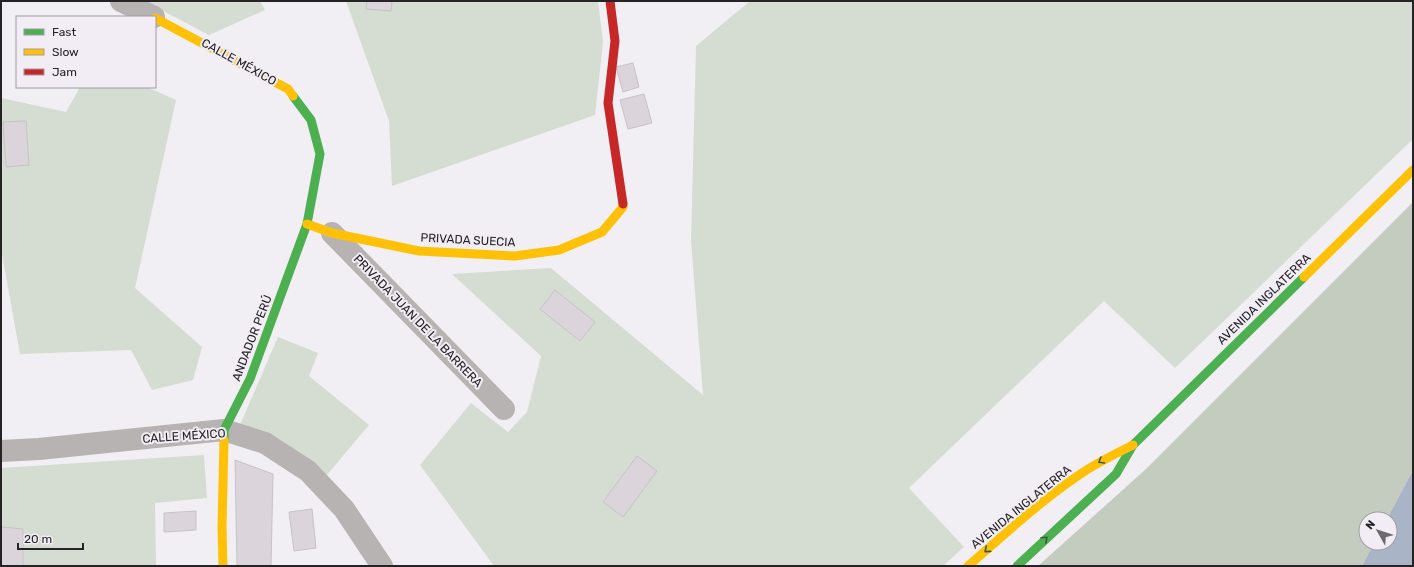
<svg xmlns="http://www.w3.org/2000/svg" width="1414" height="567" viewBox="0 0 1414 567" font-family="Rubik,sans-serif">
	<rect width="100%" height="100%" fill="#f1eff3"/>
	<path fill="#d5dcd1" d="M144 1H260L265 10 209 35Z
		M346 1H598L603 42 595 115 392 186 389 121Z
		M750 1H1413V139L1175 368 1104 301 909 488 964 547 943 566H494L420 465 471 403 508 432 527 412 541 356 452 274 551 268 703 395 691 241 696 46Z
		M80 87H147L176 100 135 288 202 347 193 380 152 390 131 350 20 354 1 249V98L66 112Z
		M278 337 318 353 309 376 369 425 326 476 311 461 278 438 240 425Z
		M204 455 207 498 155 503 156 566H23L1 527V468Z"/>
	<path fill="#c4ccc0" d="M1413 202V470L1387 519H1366V543H1374L1362 566H1038L1146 469Z"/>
	<path fill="#aab4c7" d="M1413 470V566H1362L1374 543H1390V519H1387Z"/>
	<path fill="#dbd5db" stroke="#c5c3c6" d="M367 1H392L391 11 366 9Z
		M633 63 639 87 623 92 616 67Z
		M644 94 652 123 628 129 620 100Z
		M26 121 29 165 6 167 3 122Z
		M555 290 595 322 580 341 540 309Z
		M637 456 657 471 623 517 603 502Z
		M235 460 273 474 271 566H237Z
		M312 509 316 548 294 551 289 512Z
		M196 511V530L164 532V513Z
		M1 527 23 529V566H1Z"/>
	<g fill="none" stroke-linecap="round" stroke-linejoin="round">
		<path stroke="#b7b3b2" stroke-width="22" d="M121 1 154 17
			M332 233 504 409
			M1 451 39 449 224 430 265 443 308 471 344 509 382 566"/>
		<path stroke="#4caf50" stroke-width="9" d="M224 440V430L250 379 307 224 320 154 311 120 293 96
			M1017 566 1116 474 1133 445 1304 277"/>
		<path stroke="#ffc107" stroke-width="9" d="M155 18 288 89 293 96
			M307 224 332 233 419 251 515 256 559 250 602 232 623 207V204
			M1304 277 1413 170
			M223 566 222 527 224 440
			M968 566C1004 535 1039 502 1079 475 1096 463 1115 454 1133 445"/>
		<path stroke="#c62828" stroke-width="9" d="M610 1 615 41 608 103 623 204"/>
	</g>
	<defs><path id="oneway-chevron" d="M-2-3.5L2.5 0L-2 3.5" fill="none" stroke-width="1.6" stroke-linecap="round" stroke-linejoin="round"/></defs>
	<g stroke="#355b37">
		<use href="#oneway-chevron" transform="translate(1101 461) rotate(149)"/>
		<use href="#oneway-chevron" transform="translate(1045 539) rotate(-43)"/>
		<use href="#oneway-chevron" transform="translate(987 550) rotate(140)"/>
	</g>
	<g text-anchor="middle" stroke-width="4" stroke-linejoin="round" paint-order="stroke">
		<g font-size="12" fill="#252326" stroke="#f2edf5">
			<text transform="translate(239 62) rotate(29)" y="4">CALLE MÉXICO</text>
			<text transform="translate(468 240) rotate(3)" y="4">PRIVADA SUECIA</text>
			<text transform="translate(1264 299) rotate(-44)" y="4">AVENIDA INGLATERRA</text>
			<text transform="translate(418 321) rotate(46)" y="4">PRIVADA JUAN DE LA BARRERA</text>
			<text transform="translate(252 338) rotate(-69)" y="4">ANDADOR PERÚ</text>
			<text transform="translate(184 436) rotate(-4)" y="4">CALLE MÉXICO</text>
			<text transform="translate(1021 507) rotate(-39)" y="4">AVENIDA INGLATERRA</text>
		</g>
	</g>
	<rect width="1414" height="567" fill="none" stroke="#252326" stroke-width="4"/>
	<rect x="16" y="16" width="140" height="72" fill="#f2edf5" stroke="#a09ca2"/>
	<rect x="24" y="29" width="20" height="6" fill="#4caf50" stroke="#a09ca2"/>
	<text x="52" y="36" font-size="12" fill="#252326">Fast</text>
	<rect x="24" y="49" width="20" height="6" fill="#ffc107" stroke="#a09ca2"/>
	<text x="52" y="56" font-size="12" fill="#252326">Slow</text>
	<rect x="24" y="69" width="20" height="6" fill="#c62828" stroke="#a09ca2"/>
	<text x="52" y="76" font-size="12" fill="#252326">Jam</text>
	<g transform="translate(1378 531) rotate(309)"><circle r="19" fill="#f2edf5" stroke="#a09ca2"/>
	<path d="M0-3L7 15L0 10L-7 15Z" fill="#6c6a6e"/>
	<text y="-6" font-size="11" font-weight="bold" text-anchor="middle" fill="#252326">N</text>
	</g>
	<path d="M18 543v6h65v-6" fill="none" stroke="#252326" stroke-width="2"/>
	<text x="24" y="543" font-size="12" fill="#252326" stroke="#f2edf5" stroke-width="3" paint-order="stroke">20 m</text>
</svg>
